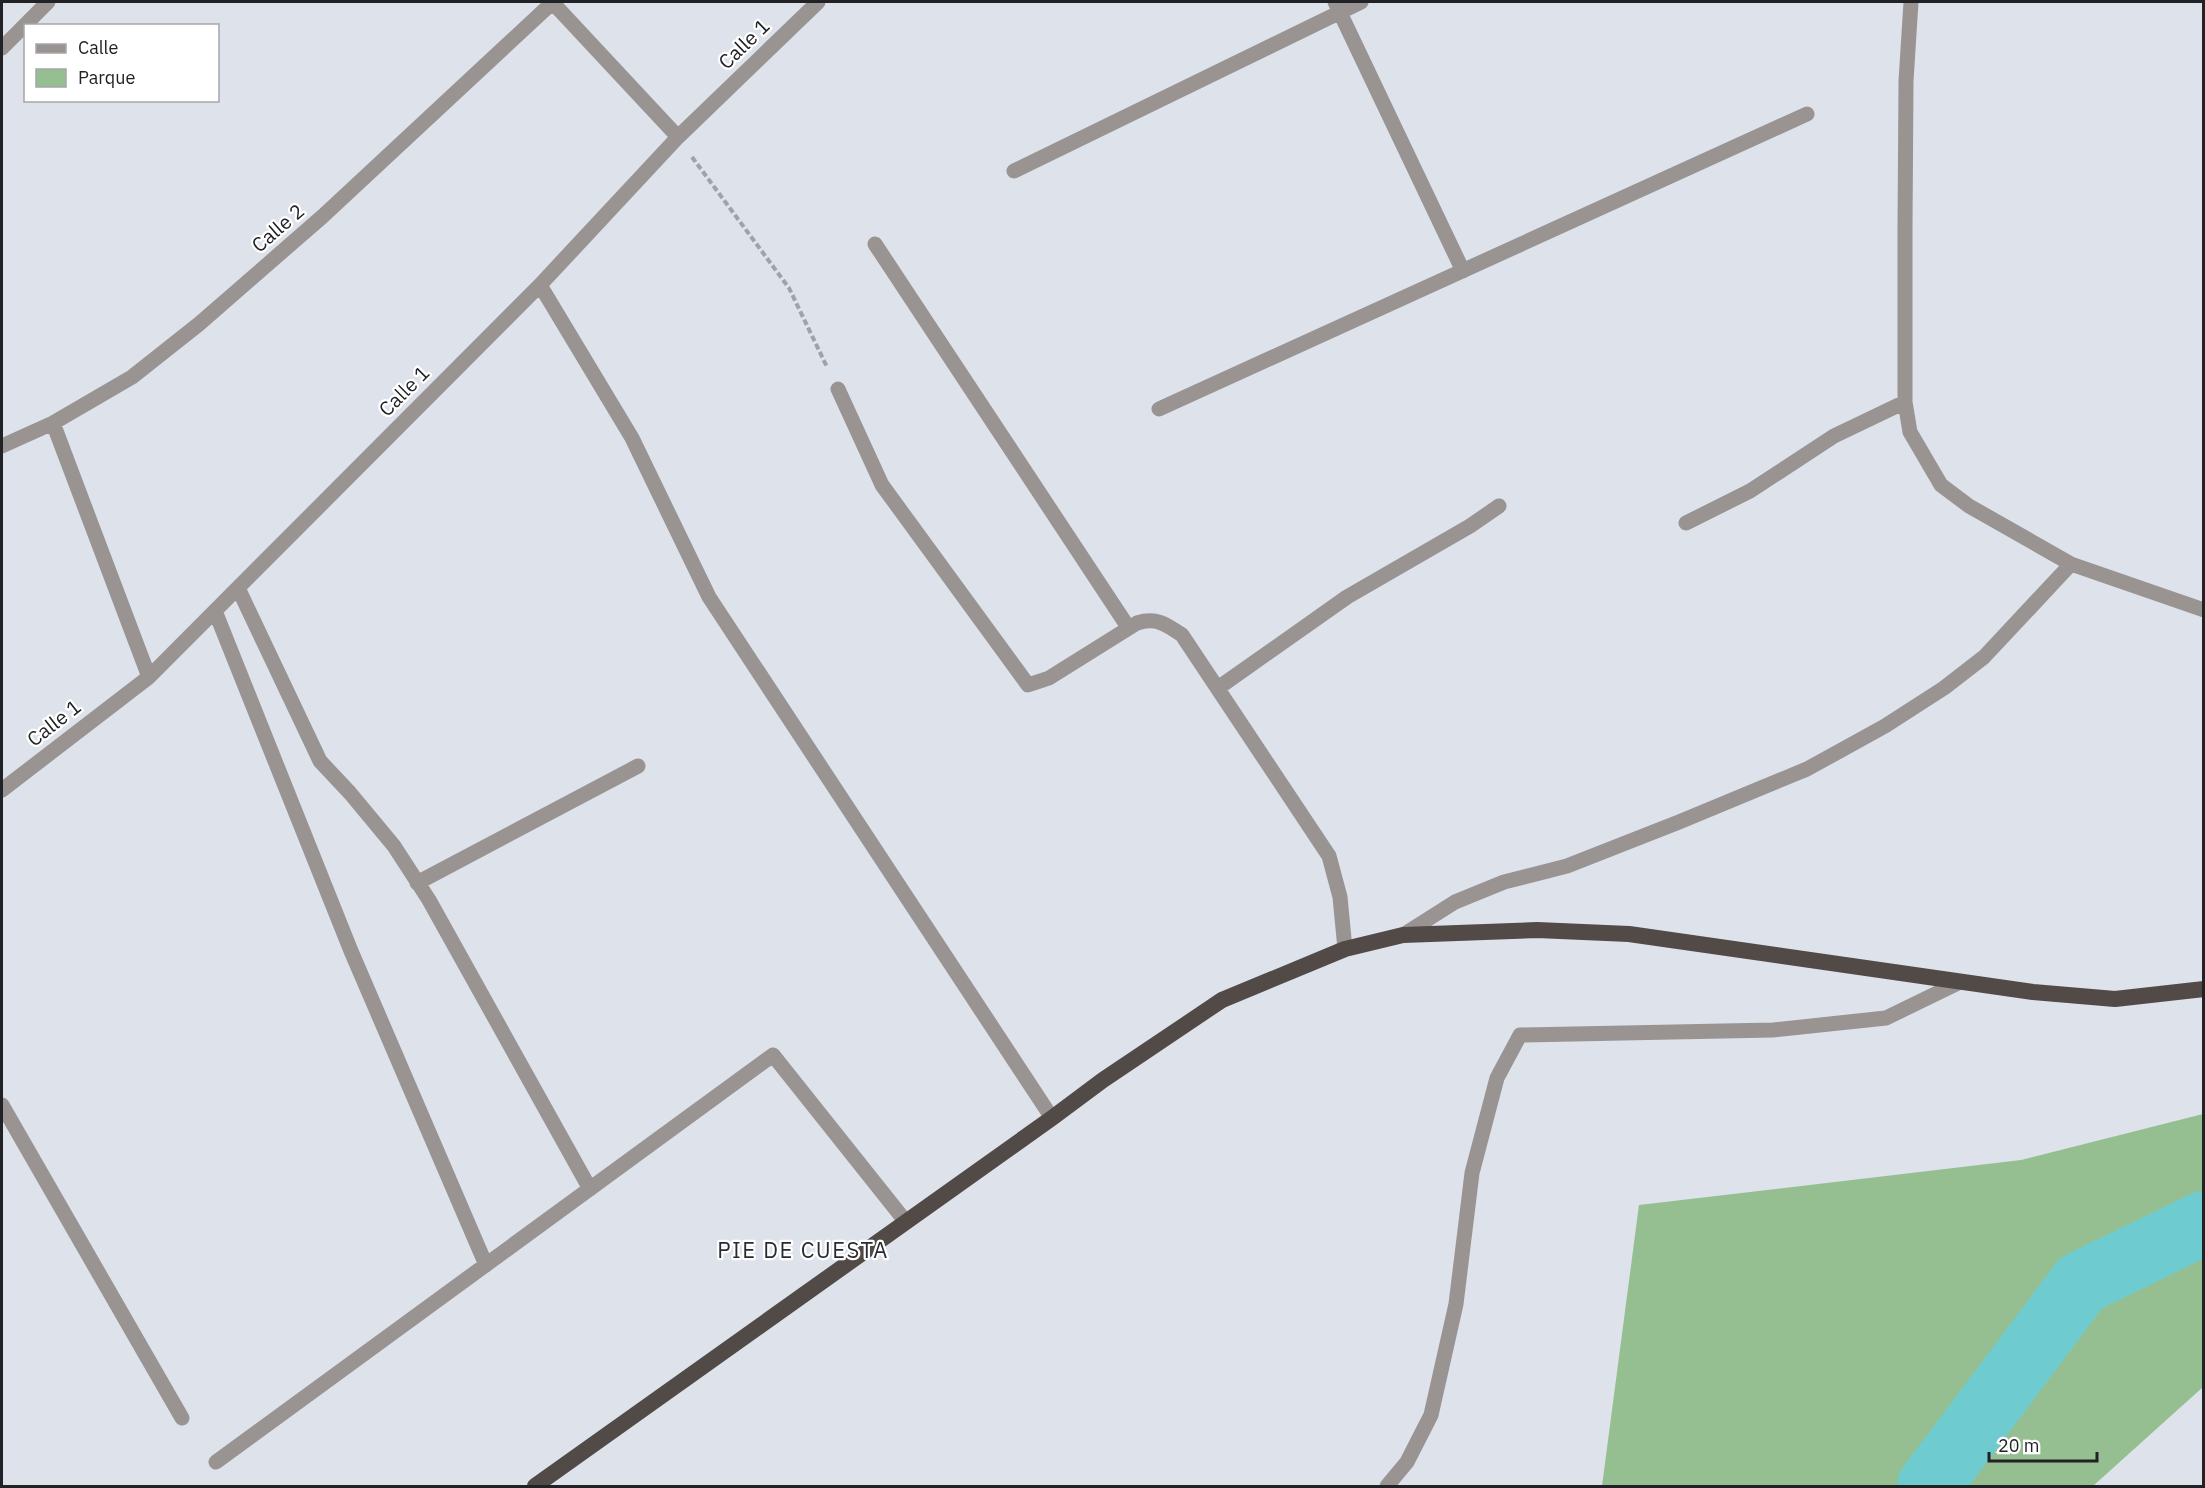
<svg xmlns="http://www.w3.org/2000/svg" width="2205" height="1488" viewBox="0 0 2205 1488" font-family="'IBM Plex Sans',sans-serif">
	<rect width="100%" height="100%" fill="#dde2eb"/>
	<path fill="#96bf91" d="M2203 1114V1387L2093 1486H1602L1639 1205 2021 1160Z"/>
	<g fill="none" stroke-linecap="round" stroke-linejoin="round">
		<path stroke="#6eccd1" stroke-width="64" d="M1929 1486 2081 1283 2204 1223"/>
		<path stroke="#9ea2a9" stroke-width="4" stroke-dasharray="6 3" stroke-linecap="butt" d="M692 157 789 288 827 367"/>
		<path stroke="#999492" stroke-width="15" d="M552 2 678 137
			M1335 2 1463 271
			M2 48 48 2
			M1014 171 1361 2
			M875 244 1128 627
			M540 285 632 438 709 597 1052 1118
			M838 389 882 485 1028 685 1049 678 1137 623C1156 617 1166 624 1182 635L1329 856 1340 897 1345 949
			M1159 409 1807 114
			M53 423 149 677
			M2 446 53 423 132 377 199 324 323 216 553 2
			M1686 523 1750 491 1834 436 1905 402
			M2071 564 2204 610
			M238 588 320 761 350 793 394 846 429 900 590 1189
			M215 611 351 951 486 1265
			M1218 688 1347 597 1470 526 1499 506
			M2 790 149 677 540 285 678 137 818 2
			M417 883 638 766
			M1403 935 1455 902 1504 882 1567 866 1679 822 1807 769 1885 726 1944 688 1984 657 2071 564 1969 506 1941 485 1910 432 1905 402V228L1906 81 1911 2
			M2 1105 182 1418
			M216 1462 773 1055 906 1222
			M1387 1486 1407 1462 1431 1415 1456 1304 1472 1173 1497 1078 1520 1035 1773 1030 1886 1018 1960 982"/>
		<path stroke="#524a47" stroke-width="16" d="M535 1486 1052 1118 1103 1080 1222 1000 1345 949 1403 935 1537 930 1629 934 2033 992 2115 999 2204 989"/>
	</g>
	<g text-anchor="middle" stroke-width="4.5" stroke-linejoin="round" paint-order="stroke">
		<g font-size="20" fill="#212226" stroke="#fff">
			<text transform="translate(744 44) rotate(-44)" y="7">Calle 1</text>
			<text transform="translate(278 228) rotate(-41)" y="7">Calle 2</text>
			<text transform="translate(404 391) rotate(-45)" y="7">Calle 1</text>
			<text transform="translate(54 723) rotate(-38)" y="7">Calle 1</text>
		</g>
		<g font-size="22" letter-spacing="1.5" fill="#282b32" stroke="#fff">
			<text x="803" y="1258">PIE DE CUESTA</text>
		</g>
	</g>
	<rect width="2205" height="1488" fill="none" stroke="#212226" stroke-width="6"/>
	<rect x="24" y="24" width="195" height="78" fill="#ffffff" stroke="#a6a7a8" stroke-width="1.5"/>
	<rect x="36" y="44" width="30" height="9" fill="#999492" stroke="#a6a7a8" stroke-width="1.5"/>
	<text x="78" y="54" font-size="18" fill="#212226">Calle</text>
	<rect x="36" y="69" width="30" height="18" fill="#96bf91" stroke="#a6a7a8" stroke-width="1.5"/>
	<text x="78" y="84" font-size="18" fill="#212226">Parque</text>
	<path d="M1989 1452v9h108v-9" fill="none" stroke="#212226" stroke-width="3"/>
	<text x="1998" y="1452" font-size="18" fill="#212226" stroke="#ffffff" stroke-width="4.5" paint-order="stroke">20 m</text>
</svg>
